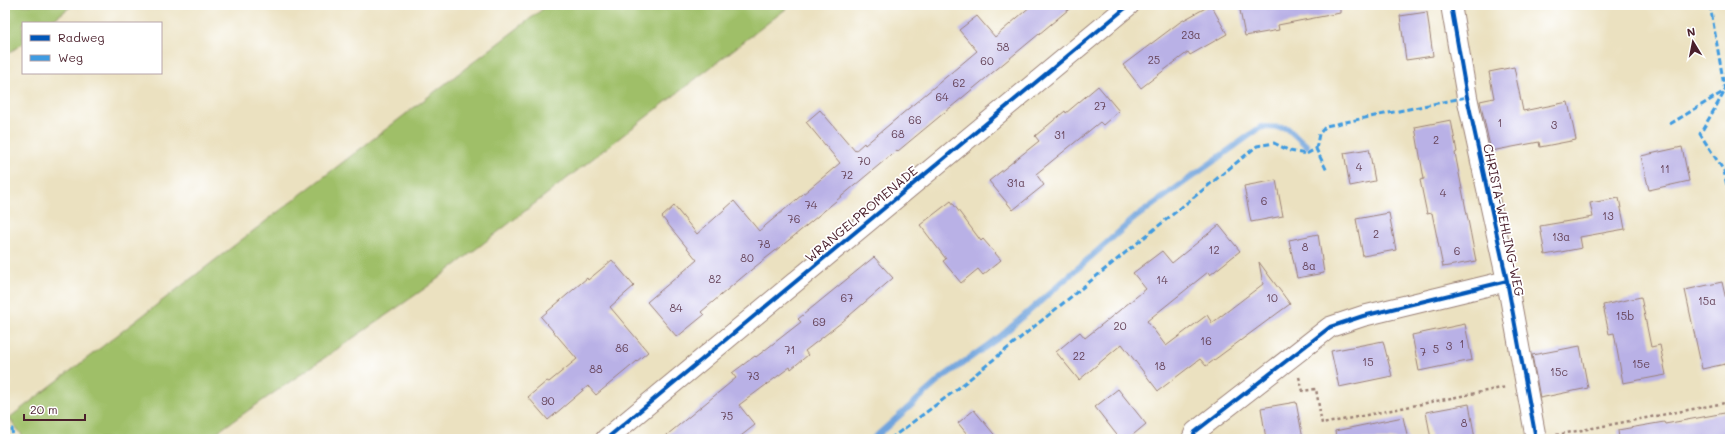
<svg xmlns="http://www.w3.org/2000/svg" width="1735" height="444" viewBox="0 0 1735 444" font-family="Mali,sans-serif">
	<rect width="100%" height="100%" fill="#fff"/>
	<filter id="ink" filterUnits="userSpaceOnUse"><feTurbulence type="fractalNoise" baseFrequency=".025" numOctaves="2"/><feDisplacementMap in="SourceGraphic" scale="8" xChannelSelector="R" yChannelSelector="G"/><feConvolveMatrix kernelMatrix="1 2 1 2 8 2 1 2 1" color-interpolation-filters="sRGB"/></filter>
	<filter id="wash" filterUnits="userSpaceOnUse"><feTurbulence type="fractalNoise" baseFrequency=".012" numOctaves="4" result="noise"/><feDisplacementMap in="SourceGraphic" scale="16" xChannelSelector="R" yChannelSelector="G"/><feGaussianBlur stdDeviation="0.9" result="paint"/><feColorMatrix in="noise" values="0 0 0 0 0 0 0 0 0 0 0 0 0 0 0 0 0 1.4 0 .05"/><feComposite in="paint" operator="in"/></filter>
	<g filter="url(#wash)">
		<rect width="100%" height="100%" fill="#ebe1c0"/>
		<path fill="#9fbf67" stroke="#746f49" d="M5 5H73L49 23H23V43L5 56Z
			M548 5H791L427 287 207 439H25L9 418Z"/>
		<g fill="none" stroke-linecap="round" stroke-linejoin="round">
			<path stroke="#71a4dd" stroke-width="6" d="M873 439 943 377 1001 336 1136 217 1261 127 1287 128 1307 146"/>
		</g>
		<g id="blocks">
			<path fill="#b9b1e6" d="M1032 5H1074L898 151 897 150 794 236 746 274 701 312 704 315 677 337 647 302 697 260 662 217 674 206 697 234 734 201 759 231 840 163 806 122 820 110 855 151 864 143 865 145 977 51 959 30 977 16 995 37Z
				M1211 5 1227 34 1190 55 1188 52 1141 88 1123 65 1180 22Z
				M1239 5H1340V13L1278 25 1279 30 1245 36Z
				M1427 12 1433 56 1406 60 1400 16Z
				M1514 67 1523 111 1568 102 1576 140 1540 147 1539 142 1491 151 1480 101 1494 98 1489 72Z
				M1098 86 1119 111 1103 125 1100 122 1036 174 1044 185 1013 210 989 181 1039 141 1035 136 1065 111 1066 113Z
				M1451 120 1457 152 1455 153 1476 261 1443 267 1432 213 1427 214 1420 180 1424 179 1415 127Z
				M1682 147 1689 181 1649 190 1641 156Z
				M1369 149 1375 181 1350 186 1344 153Z
				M1276 180 1283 216 1251 222 1244 186Z
				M1619 198 1625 229 1580 237 1582 248 1545 255 1540 226 1593 217 1590 203Z
				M951 201 981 241 983 239 1001 260 983 275 978 269 961 283 943 261 946 259 920 225Z
				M1389 213 1396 250 1363 256 1356 219Z
				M1219 225 1240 251 1210 275 1208 272 1147 321 1166 346 1207 315 1212 323 1263 284 1259 262 1290 304 1206 366 1200 359 1158 391 1122 344 1079 380 1056 352 1080 332 1085 338 1146 289 1133 273 1162 251 1172 263Z
				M1318 234 1324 273 1297 278 1289 240Z
				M874 257 893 278 842 322 805 351 808 355 791 369 790 367 739 405 755 425 737 439H662L736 378 732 373 755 356 756 357 801 322 798 319Z
				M612 260 634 286 610 307 648 352 596 395 588 386 548 420 528 397 547 381 549 382 577 359 541 317 587 278 588 280Z
				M1722 282 1730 317V363L1702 369 1685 290Z
				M1641 297 1651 347 1660 345 1666 375 1623 383 1614 333 1609 334 1603 305Z
				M1465 324 1472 360 1419 371 1412 335Z
				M1383 341 1392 376 1339 387 1331 351Z
				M1580 346 1588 388 1540 398 1532 355Z
				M1118 389 1146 424 1128 439H1120L1095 407Z
				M1296 402 1303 439H1266L1261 408Z
				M1469 404 1475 439H1431L1426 412Z
				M974 410 998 439H971L958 423Z
				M1730 412V439H1619L1618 430 1664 422 1665 424Z
				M1403 417 1408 439H1336L1335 431Z"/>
		</g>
	</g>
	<g filter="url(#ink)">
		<use href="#blocks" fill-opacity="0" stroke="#9a8076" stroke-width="1"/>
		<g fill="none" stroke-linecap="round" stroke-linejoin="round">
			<g stroke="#9a8076" stroke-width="22">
				<path id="street" d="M1451 5 1467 97 1507 281 1536 439
					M606 439 1129 5
					M1192 439 1195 432 1330 327 1363 316 1507 281"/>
			</g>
			<path stroke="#9a8076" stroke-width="2.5" stroke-dasharray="3 3" stroke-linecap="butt" d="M1299 377 1303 391 1316 389 1322 424 1506 387
				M1556 435 1730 402"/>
			<use href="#street" stroke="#fff" stroke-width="20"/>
			<path stroke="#409be1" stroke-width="3" stroke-dasharray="6 3" stroke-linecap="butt" d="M1710 5 1725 91 1700 134 1724 171 1730 201
				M1670 124 1723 92
				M1316 149 1319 134 1326 126 1467 97
				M5 422 12 429 13 439
				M890 439 956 390 1257 146 1274 143 1290 151 1306 154 1316 149 1327 171"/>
			<g stroke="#fff" stroke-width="6">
				<path id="cycleway" d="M1451 5 1467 97 1507 281 1536 439
					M606 439 1129 5
					M1192 439 1195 432 1330 327 1363 316 1507 281"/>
			</g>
			<use href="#cycleway" stroke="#0057b8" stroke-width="4"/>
		</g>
	</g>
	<g text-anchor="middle" stroke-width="3.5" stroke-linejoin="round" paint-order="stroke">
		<g font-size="11" fill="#66445a">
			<text x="1191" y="39">23a</text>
			<text x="1003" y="51">58</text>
			<text x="1154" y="64">25</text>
			<text x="987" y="65">60</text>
			<text x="959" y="87">62</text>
			<text x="942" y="101">64</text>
			<text x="1100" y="110">27</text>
			<text x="915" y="124">66</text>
			<text x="1500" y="127">1</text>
			<text x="1554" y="129">3</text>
			<text x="898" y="138">68</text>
			<text x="1060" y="139">31</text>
			<text x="1436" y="144">2</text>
			<text x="864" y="165">70</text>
			<text x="1359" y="171">4</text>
			<text x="1665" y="173">11</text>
			<text x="847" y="179">72</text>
			<text x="1016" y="187">31a</text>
			<text x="1443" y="197">4</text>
			<text x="1264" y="205">6</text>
			<text x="811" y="209">74</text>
			<text x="1608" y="220">13</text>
			<text x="794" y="223">76</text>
			<text x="1376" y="238">2</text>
			<text x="1561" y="241">13a</text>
			<text x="764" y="248">78</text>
			<text x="1305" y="251">8</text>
			<text x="1214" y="254">12</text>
			<text x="1457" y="255">6</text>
			<text x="747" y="262">80</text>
			<text x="1309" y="270">8a</text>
			<text x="715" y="283">82</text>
			<text x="1162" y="284">14</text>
			<text x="847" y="302">67</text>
			<text x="1272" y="302">10</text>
			<text x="1707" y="305">15a</text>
			<text x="676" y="312">84</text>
			<text x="1625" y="320">15b</text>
			<text x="819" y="326">69</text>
			<text x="1120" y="330">20</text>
			<text x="1206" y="345">16</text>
			<text x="1462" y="348">1</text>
			<text x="1449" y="350">3</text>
			<text x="622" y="352">86</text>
			<text x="1436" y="353">5</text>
			<text x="790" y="354">71</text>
			<text x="1423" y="356">7</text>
			<text x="1079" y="360">22</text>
			<text x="1368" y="366">15</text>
			<text x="1641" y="368">15e</text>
			<text x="1160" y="370">18</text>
			<text x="596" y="373">88</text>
			<text x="1559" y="376">15c</text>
			<text x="753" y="380">73</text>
			<text x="548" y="405">90</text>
			<text x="727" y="420">75</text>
			<text x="1464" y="427">8</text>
		</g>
		<g font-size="13" fill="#4a1f2b" stroke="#fff">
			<text transform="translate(861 214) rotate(-40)" y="5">WRANGELPROMENADE</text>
			<text transform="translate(1504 220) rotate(78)" y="5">CHRISTA-WEHLING-WEG</text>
		</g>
	</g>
	<rect width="1735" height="444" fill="none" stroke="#fff" stroke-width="20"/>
	<rect x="22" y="22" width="140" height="52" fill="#ffffff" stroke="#b7a5aa"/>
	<rect x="30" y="35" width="20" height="6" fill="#0057b8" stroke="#b7a5aa"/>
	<text x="58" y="42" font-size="12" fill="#4a1f2b">Radweg</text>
	<rect x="30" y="55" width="20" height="6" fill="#409be1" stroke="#b7a5aa"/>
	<text x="58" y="62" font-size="12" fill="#4a1f2b">Weg</text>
	<g transform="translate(1693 42) rotate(350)" stroke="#ffffff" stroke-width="3" paint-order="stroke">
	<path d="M0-3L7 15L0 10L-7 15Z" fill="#4a1f2b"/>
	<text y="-6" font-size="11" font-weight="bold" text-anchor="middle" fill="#4a1f2b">N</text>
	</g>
	<path d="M24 414v6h61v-6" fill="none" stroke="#4a1f2b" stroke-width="2"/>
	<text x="30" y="414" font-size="12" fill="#4a1f2b" stroke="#ffffff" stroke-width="3" paint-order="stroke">20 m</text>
</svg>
